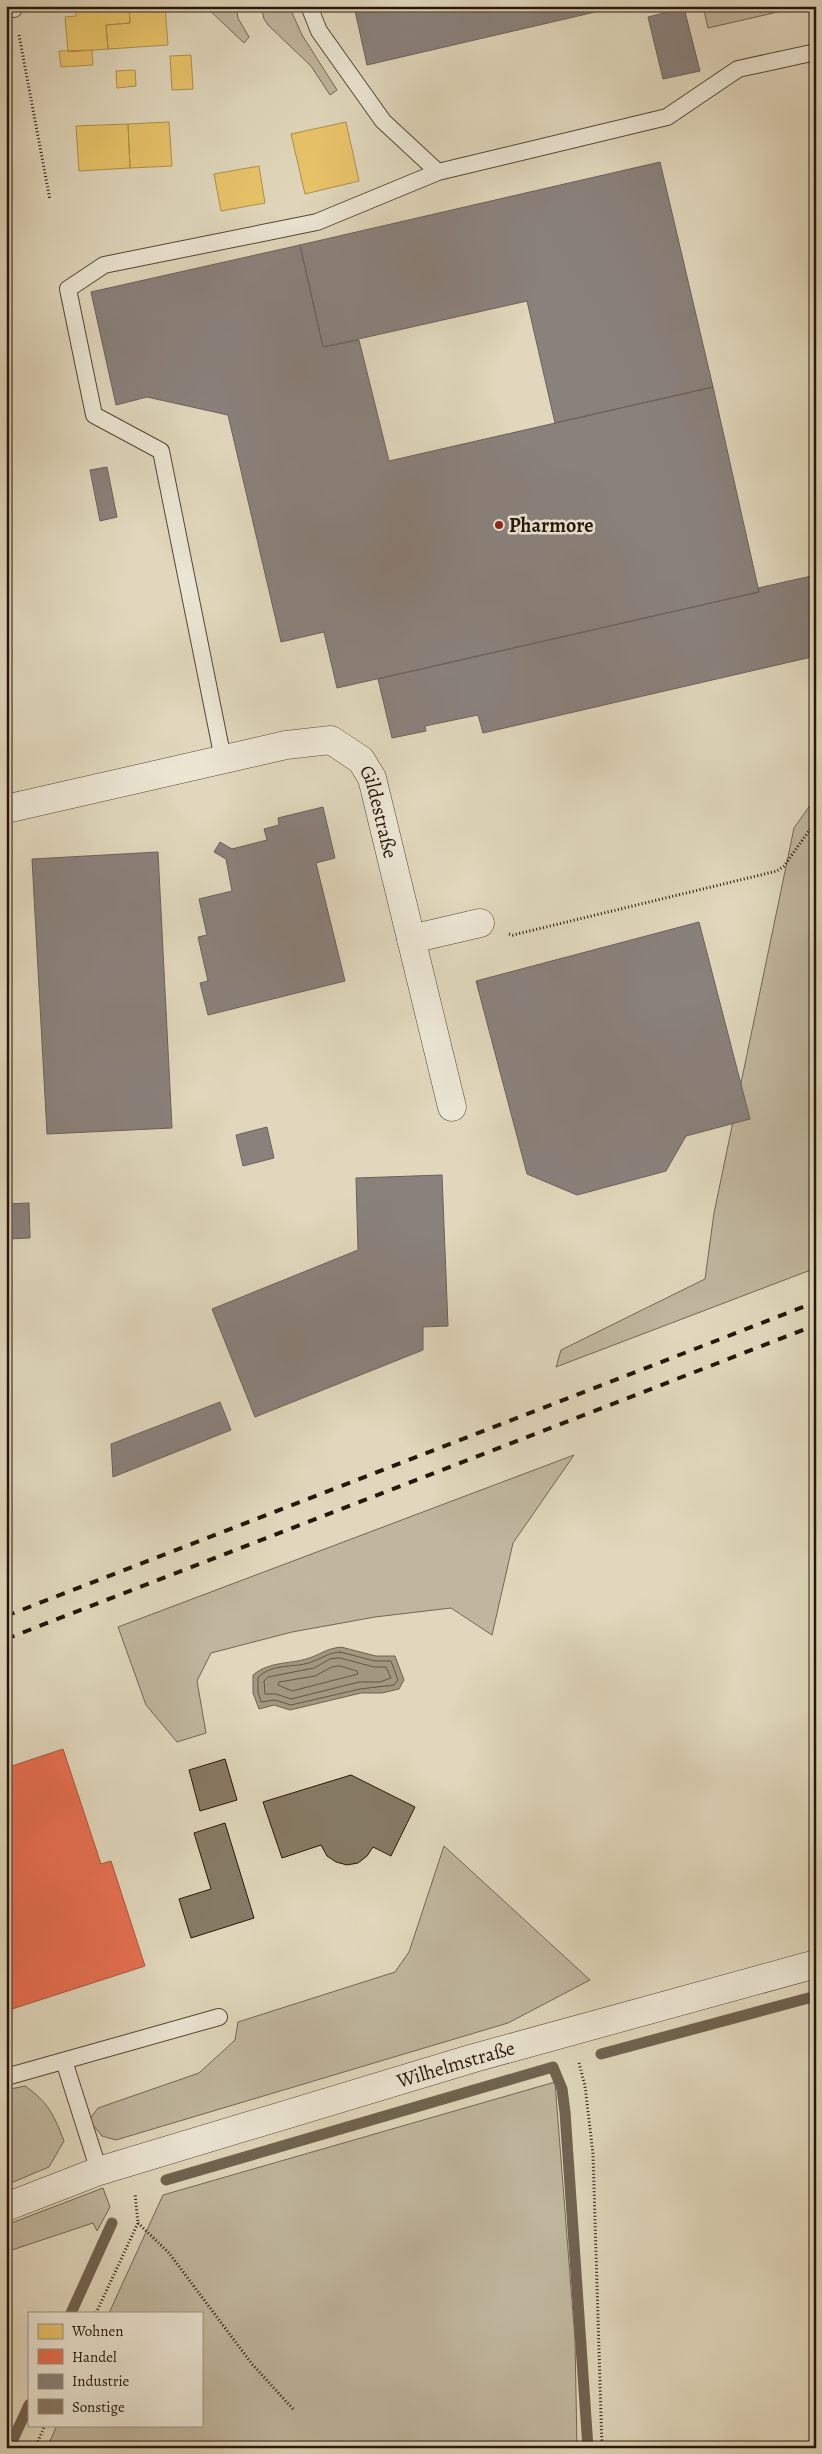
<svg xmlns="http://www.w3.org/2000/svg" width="822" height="2454" viewBox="0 0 822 2454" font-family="Alegreya,serif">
	<rect width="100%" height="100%" fill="#e0d7bc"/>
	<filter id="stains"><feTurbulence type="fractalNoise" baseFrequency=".004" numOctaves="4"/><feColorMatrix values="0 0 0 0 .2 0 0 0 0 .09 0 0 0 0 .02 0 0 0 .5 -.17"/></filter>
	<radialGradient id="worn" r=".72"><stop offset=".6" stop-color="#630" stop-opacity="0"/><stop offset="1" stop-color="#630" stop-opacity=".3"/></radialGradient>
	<path fill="#c0b69e" stroke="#736654" d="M205 6H236L238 18 249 37 244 43Z
		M261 6H289L302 35 337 90 330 95 311 66 268 25 264 19Z
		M703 6H804L708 28Z
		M816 797V1268L556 1367 561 1350 705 1279 714 1213 794 828Z
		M574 1455 513 1543 492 1635 451 1608 375 1617 292 1632 211 1653 197 1681 206 1733 177 1742 146 1705 118 1627Z
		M444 1846 590 1980 508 2023 116 2140 102 2136 89 2120 98 2108 199 2073 235 2040 238 2022 395 1972 409 1952Z
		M555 2082 575 2340 577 2448H47L57 2425H201V2313H109L163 2195Z
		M25 2086C48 2102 54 2115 64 2141L49 2167 6 2185V2090Z
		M103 2188 110 2207 97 2231 93 2223 6 2252V2225Z"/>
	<path fill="#a1967f" stroke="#706350" d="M341 1647 376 1656H395L404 1680 399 1689 382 1693H361L290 1710 274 1705 259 1709 253 1693V1675C271 1660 292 1665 312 1657 325 1652 326 1649 341 1647Z"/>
	<path fill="#e9c46a" stroke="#ae904d" d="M75 6H129L130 23 106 25 108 49 68 52 65 17 76 16Z
		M129 6H165L168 45 108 49 106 25 130 23Z
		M92 50 93 65 61 67 59 51Z
		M191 55 193 89 172 90 170 56Z
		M135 70 136 86 117 88 116 71Z
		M169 122 172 166 130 168 128 124Z
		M346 122 359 181 305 194 291 134Z
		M128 124 130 168 79 171 76 126Z
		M259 166 265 203 221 211 214 174Z"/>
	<path fill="#e76f51" stroke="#ad553b" d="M63 1749 101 1864 111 1861 145 1966 12 2009 6 1993V1768Z"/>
	<path fill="#8a817c" stroke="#6c615a" d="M354 6H621L367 65Z
		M684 8 700 71 663 79 648 17Z
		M660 162 713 387 555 423 527 301 323 347 300 245Z
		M300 245 323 347 359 340 389 461 713 387 759 592 337 688 324 632 281 642 228 415 147 397 116 405 91 292Z
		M107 467 117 517 100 521 90 470Z
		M816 575V656L483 733 478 715 425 726 426 731 392 738 378 679 759 592 758 588Z
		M323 807 335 858 316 863 345 981 208 1015 200 983 208 981 198 937 207 935 199 899 232 891 226 859 214 852 220 842 232 849 267 840 264 829 279 825 278 818Z
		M158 852 172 1128 47 1134 32 859Z
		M699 922 750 1119 686 1136 666 1171 577 1195 527 1174 476 981Z
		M267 1127 274 1158 243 1166 236 1135Z
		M442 1175 448 1326 423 1327V1350L255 1417 212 1309 358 1250 356 1178Z
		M29 1203 30 1238 6 1239V1204Z
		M220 1402 231 1430 113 1477 111 1444Z"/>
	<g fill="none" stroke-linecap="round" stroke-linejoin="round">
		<path stroke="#645644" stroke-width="1" d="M340 1652 375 1661H391L398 1680 394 1685 360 1689 291 1705 275 1700 261 1702 258 1692V1678C271 1662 297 1669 314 1661 324 1657 329 1653 340 1652Z
			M340 1658 374 1667H386L391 1678 380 1682H359L291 1699 276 1694H265L264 1681 268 1677 314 1668 330 1659Z
			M340 1666 357 1671 358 1674 292 1691 278 1685 279 1682 315 1676 332 1667Z"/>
		<path stroke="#706350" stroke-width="11" d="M601 2054 816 1996
			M166 2180 553 2067 562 2089 565 2112 588 2448
			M71 2313 112 2223
			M9 2448 29 2405"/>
	</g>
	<path fill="#877b66" stroke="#261709" d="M225 1759 237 1800 200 1811 189 1770Z
		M351 1775 415 1807 391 1856 373 1847 367 1856 358 1863 347 1865 336 1862 327 1856 321 1845 282 1858 263 1802Z
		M225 1823 254 1918 191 1938 179 1899 211 1889 194 1833Z"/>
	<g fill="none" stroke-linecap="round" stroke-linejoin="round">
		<g stroke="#544736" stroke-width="18">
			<path id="service" d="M14 6V9
				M309 6 319 31 383 121 438 172 667 117 738 69 816 52
				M223 759 161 451 94 415 68 289 104 265 317 222 438 172
				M64 2061 99 2171
				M6 2077 219 2017"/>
		</g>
		<g stroke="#544736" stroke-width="29">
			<g id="minor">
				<path id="s1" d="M6 809 286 745 331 740 361 760 372 778 452 1107"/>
				<path d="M411 939 480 923"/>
				<path id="s2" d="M6 2207 99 2171 474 2058 816 1964"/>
			</g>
		</g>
		<path stroke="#261709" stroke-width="3" stroke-dasharray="1 2.5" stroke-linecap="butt" d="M19 35 50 200
			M509 934 513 935 777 871 784 866 816 821
			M579 2063 585 2086 593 2154 602 2448
			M138 2223 169 2253 252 2364 293 2409
			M96 2313 138 2223 135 2194
			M35 2448 45 2425"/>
		<use href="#service" stroke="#ebe5d3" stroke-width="16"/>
		<use href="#minor" stroke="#ebe5d3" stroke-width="28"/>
		<path stroke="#261709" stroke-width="4" stroke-dasharray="9 9" stroke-linecap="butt" d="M6 1616 816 1302
			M6 1639 816 1325"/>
	</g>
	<circle fill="#8f2418" stroke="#ebe5d3" stroke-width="2" cx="499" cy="525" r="5"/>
	<g text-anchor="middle" stroke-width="5" stroke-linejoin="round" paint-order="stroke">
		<g font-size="20" font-weight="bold" fill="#261709" stroke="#ebe5d3" text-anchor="start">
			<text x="509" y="532">Pharmore</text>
		</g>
		<g font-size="20" fill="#261709" stroke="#ebe5d3">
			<text dy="7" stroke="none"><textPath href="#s1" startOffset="424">Gildestraße</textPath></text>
			<text dy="7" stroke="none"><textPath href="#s2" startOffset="472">Wilhelmstraße</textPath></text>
		</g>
	</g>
	<rect width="822" height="2454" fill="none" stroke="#e0d7bc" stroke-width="25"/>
	<rect x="8" y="8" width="807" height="2439" fill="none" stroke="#261709" stroke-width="2.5"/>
	<rect x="12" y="12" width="797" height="2429" fill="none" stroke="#261709"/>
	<rect x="28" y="2312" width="175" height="115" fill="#ebe5d3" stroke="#9c9382"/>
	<rect x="38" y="2324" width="25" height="15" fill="#e9c46a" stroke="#9c9382"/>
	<text x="72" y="2336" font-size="15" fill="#261709">Wohnen</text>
	<rect x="38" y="2349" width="25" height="15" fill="#e76f51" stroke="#9c9382"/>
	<text x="72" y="2362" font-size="15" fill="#261709">Handel</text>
	<rect x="38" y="2374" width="25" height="15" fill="#8a817c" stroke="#9c9382"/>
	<text x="72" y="2386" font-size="15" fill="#261709">Industrie</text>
	<rect x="38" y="2399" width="25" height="15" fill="#877b66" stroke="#9c9382"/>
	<text x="72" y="2412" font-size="15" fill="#261709">Sonstige</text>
	<rect width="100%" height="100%" filter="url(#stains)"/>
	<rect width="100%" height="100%" fill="url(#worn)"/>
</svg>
